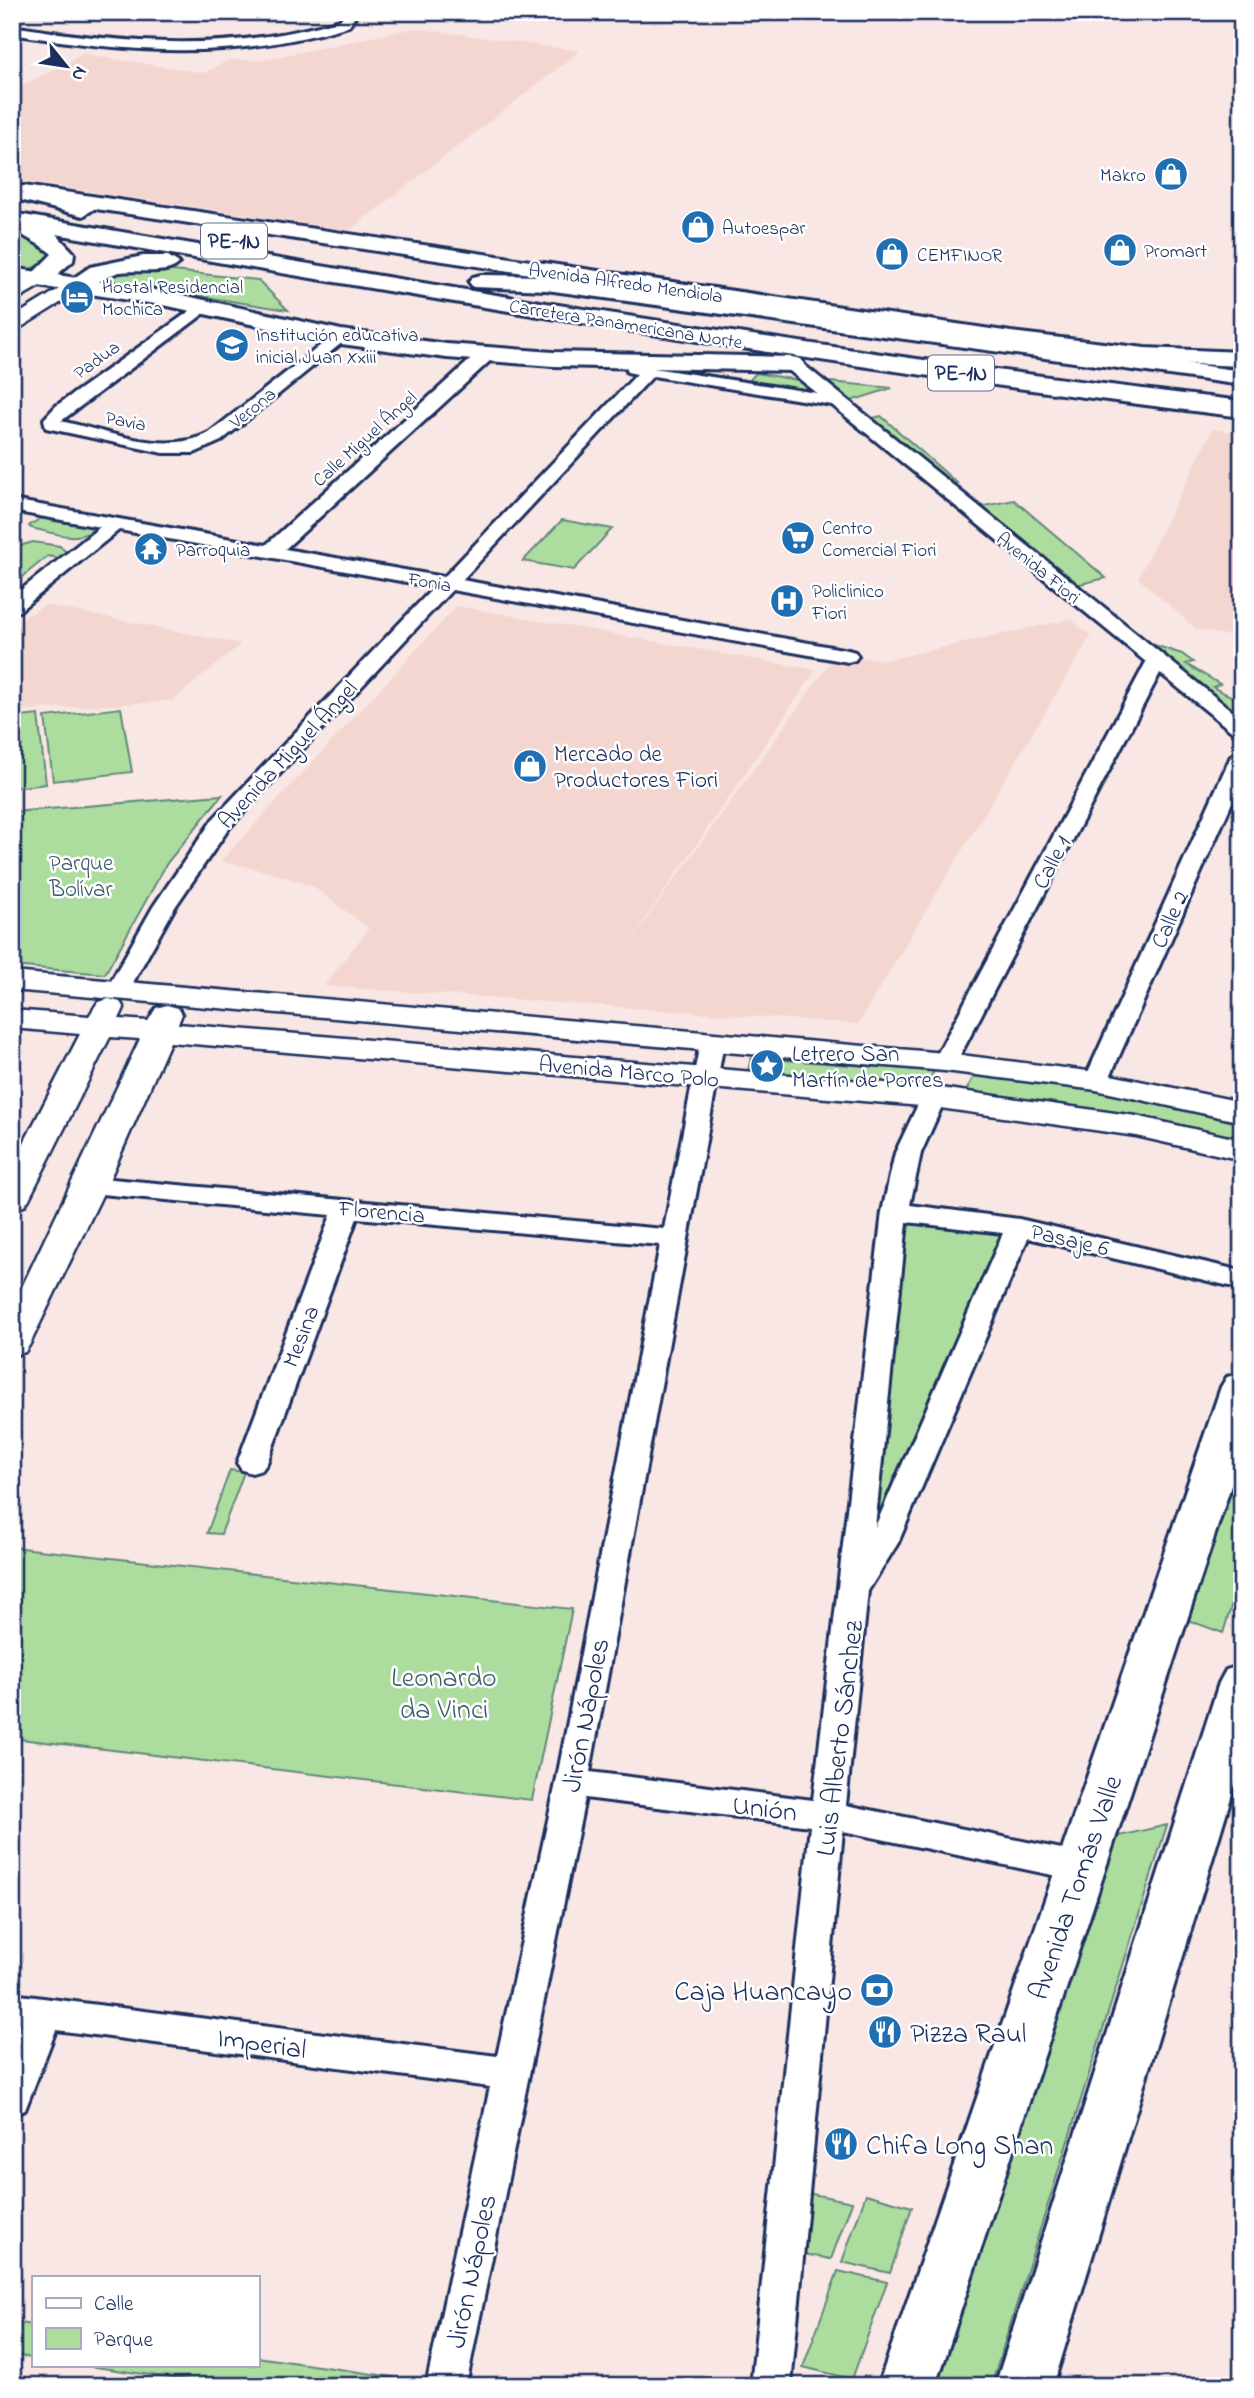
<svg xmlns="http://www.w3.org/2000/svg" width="1254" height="2398" viewBox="0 0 1254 2398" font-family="'Indie Flower',sans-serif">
	<rect width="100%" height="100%" fill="#f8e7e4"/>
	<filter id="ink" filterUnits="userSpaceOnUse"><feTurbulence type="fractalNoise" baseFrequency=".0143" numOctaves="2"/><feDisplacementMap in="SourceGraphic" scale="14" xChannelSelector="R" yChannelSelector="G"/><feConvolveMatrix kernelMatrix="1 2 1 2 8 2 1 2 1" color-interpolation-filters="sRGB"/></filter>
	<g filter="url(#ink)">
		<path fill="#f4d6d1" d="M415 28 580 51 350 230 12 180V91L83 54 204 73 229 60H262Z
			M1213 429 1242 434V638L1197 630 1138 578Z
			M45 605 241 644 172 701 12 711V624Z
			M457 606 816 670 620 956 836 654 886 660 1071 619 1091 636 858 1024 324 986 369 928 312 886 269 872 221 861Z"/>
		<path fill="#acdd9e" stroke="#64867e" stroke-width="2" d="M12 231 33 238 52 254 50 260 30 269 12 270Z
			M154 269 258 280 288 310 110 282 101 277 111 271Z
			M756 373 803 381 812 389 809 392 748 382Z
			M830 382 892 388 848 402 826 383Z
			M881 416 957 483 951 485 869 419Z
			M1014 500 1106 578 1076 585 979 507Z
			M41 518 88 526 93 530C75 543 51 532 31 528L29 526Z
			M562 520 612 529 574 570 523 561Z
			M33 542 60 546 67 553 62 559 48 556 12 585V553L23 545Z
			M1148 643 1182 654 1193 662 1186 664 1220 684 1213 687C1223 694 1233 695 1242 703V718Z
			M121 708 132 772 53 781 45 717Z
			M38 715 46 784 12 788V718Z
			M222 795 167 863 105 974 12 966V812Z
			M757 1058 934 1071 925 1089 753 1074 748 1070 751 1059Z
			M974 1076 1090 1090 1231 1119 1240 1130 1234 1135 1224 1136 1092 1109 965 1093Z
			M909 1224 1000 1233 1005 1241 872 1544 903 1227Z
			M1242 1439V1572L1223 1633 1182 1618Z
			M230 1470 244 1472 221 1534 207 1533Z
			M12 1547 572 1609 532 1800 12 1738Z
			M1167 1825 991 2386H931L1114 1837Z
			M807 2193 852 2202 831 2259 803 2254Z
			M866 2194 912 2207 890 2273 842 2262Z
			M838 2271 887 2282 852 2379 803 2367Z
			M12 2322 33 2325V2358L12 2355Z
			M257 2357 393 2377 401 2386H228L81 2365H257Z"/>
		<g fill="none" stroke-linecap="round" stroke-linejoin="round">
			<g stroke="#1b2f5e" stroke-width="6">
				<path id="minor" d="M346 12H358L349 26C233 61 131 53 12 34V26C124 44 231 53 340 20Z
					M204 301 212 306 210 309 61 421C107 431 166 456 209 433L335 334H347L349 337 221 441 194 453H163L46 428 44 419 56 406Z
					M486 350 494 355 492 359 285 549 444 577 637 374 627 372V364L817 393 786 368 784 364 792 359 798 360 1242 719V736L1235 734 1160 673 954 1067H936L933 1062 1146 662 832 405 653 376 462 580 848 650 855 652 858 656 855 660 848 662 452 590 229 828 175 907 126 995H110L106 990 153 907 213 819 434 587 119 530 19 611 12 613V597L100 527 12 511V500L266 545 480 351Z
					M1242 750V780L1108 1081 1105 1086H1087L1084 1081 1231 756Z
					M712 1036 721 1038 724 1043 590 1772 813 1800 882 1212 895 1153 924 1092H942L946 1097 921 1153 910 1205 1019 1219 1242 1271V1289L1028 1238 898 1543 868 1591 846 1805 1081 1853 1093 1857 1098 1867 1093 1877 1081 1881 843 1831 791 2386H751L810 1826 585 1798 466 2386H426L490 2087 56 2030 25 2110 12 2115V2050L22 2025 12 2024V1994L497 2056 556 1783 660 1245 357 1218 267 1463 262 1470 252 1473 242 1470 237 1463 331 1215 90 1193 81 1191 77 1185 81 1179 90 1177 664 1229 700 1043 703 1038ZM907 1222 1003 1233 875 1527Z"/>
			</g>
			<g stroke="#1b2f5e" stroke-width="5">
				<path id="tertiary" d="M38 273 45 275 48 279 45 283 12 302V287Z
					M77 278 84 280 87 284 84 288 12 333V318Z
					M12 972 945 1053 1096 1072 1242 1102V1122L1096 1090 945 1071 12 990Z
					M109 999 120 1002 124 1008 119 1019 148 1021 156 1008 167 1005 178 1008 182 1014 178 1024 933 1087 1136 1116 1242 1140V1160L1136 1136 933 1107 170 1042 107 1185 30 1344 25 1352 12 1356V1308L140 1039 110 1037 29 1199 24 1206 12 1209V1166L80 1034 12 1028V1010L89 1016 98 1002Z"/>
			</g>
			<g stroke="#1b2f5e" stroke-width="6">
				<path id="secondary" d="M24 186 1011 332 1145 348 1242 352V366L1145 362 1011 346 16 197 13 192 16 187Z
					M12 268 168 292 341 330 447 344 553 352 792 357 801 359 804 364 801 369 792 371 553 366 447 358 341 344 168 306 12 282Z"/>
			</g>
			<g stroke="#1b2f5e" stroke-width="6">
				<path id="primary" d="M1242 1373V1452L936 2386H878L1221 1387 1227 1377Z
					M1242 1665V1761L1053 2386H995L1219 1683 1226 1670Z"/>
			</g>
			<g stroke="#1b2f5e" stroke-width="6">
				<path id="motorway" d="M12 185 91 204 94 209 83 216 12 198Z
					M12 213C421 284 830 353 1242 401V417C844 369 450 303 56 234L74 253 73 261 46 284 38 286 27 279 52 254C35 238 12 238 12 213Z
					M143 256H168L179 263C170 276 136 269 120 272 102 276 88 294 69 289L65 284 90 267Z
					M481 275 546 276 1242 371V385L546 290 473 287 469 282 473 277Z"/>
			</g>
			<use href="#minor" fill="#fff" fill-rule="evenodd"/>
			<use href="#tertiary" fill="#fff" fill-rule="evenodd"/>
			<use href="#secondary" fill="#fff" fill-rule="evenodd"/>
			<use href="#primary" fill="#fff" fill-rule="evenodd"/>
			<use href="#motorway" fill="#fff" fill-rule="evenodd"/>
		</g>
	</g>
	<defs>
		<g id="shop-disc" transform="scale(1.75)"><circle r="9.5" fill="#1f6fb2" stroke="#fff"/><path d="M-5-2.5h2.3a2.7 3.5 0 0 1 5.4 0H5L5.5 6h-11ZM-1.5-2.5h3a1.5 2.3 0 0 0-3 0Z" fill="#fff"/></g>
		<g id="hotel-disc" transform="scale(1.75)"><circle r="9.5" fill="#1f6fb2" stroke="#fff"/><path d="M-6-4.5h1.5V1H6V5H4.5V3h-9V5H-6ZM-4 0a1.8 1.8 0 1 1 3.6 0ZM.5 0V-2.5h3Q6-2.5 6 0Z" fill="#fff"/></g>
		<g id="school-disc" transform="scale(1.75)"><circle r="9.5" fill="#1f6fb2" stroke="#fff"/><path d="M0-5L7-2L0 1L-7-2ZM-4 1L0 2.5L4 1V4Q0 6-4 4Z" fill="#fff"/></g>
		<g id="supermarket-disc" transform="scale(1.75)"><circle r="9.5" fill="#1f6fb2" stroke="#fff"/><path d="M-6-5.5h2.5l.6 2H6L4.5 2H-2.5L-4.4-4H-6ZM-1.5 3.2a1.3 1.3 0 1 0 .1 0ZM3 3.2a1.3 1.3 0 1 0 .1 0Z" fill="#fff"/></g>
		<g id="temple-disc" transform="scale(1.75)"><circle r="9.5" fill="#1f6fb2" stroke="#fff"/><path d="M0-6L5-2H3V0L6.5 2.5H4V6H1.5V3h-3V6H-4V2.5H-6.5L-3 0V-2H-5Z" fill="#fff"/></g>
		<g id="hospital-disc" transform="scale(1.75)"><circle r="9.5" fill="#1f6fb2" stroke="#fff"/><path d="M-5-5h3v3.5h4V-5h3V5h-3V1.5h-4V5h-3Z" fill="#fff"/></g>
		<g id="sight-disc" transform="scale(1.75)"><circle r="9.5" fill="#1f6fb2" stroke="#fff"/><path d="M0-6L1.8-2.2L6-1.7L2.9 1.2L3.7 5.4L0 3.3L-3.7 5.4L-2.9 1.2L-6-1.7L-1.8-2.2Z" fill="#fff"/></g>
		<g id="bank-disc" transform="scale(1.75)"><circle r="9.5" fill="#1f6fb2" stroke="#fff"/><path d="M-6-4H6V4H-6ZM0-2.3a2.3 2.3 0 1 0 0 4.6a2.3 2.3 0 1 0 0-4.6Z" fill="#fff"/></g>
		<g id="restaurant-disc" transform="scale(1.75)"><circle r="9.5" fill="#1f6fb2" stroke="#fff"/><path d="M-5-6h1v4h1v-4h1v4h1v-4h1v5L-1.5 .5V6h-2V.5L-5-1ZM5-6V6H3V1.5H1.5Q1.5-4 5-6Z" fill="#fff"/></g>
	</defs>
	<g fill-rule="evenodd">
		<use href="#shop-disc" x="1171" y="174"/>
		<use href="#shop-disc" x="698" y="227"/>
		<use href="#shop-disc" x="1120" y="250"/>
		<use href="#shop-disc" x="892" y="254"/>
		<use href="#hotel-disc" x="77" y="297"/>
		<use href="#school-disc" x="232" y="345"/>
		<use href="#supermarket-disc" x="798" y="538"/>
		<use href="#temple-disc" x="151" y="549"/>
		<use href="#hospital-disc" x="787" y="601"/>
		<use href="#shop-disc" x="530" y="766"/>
		<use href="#sight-disc" x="767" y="1066"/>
		<use href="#bank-disc" x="877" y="1990"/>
		<use href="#restaurant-disc" x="885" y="2032"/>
		<use href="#restaurant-disc" x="841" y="2144"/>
	</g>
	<g text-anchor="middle" stroke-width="5" stroke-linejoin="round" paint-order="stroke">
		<g font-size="19" fill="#1b2f5e" stroke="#fff" text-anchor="start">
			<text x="1146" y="181" text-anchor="end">Makro</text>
			<text x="722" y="234">Autoespar</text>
			<text x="1144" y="257">Promart</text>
			<text x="917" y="261">CEMFINOR</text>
			<text x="102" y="293">Hostal Residencial<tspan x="102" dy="22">Mochica</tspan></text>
			<text x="256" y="341">Institución educativa<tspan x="256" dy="22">inicial Juan Xxiii</tspan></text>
			<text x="822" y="534">Centro<tspan x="822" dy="22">Comercial Fiori</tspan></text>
			<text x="176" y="556">Parroquia</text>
			<text x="812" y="597">Policlinico<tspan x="812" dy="22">Fiori</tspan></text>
		</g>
		<g font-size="19" fill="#1b2f5e" stroke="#fff">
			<text transform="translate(626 282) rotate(8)" y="7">Avenida Alfredo Mendiola</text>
			<text transform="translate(626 323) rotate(9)" y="7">Carretera Panamericana Norte</text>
			<text transform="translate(96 359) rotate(-36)" y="7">Padua</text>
			<text transform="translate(252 407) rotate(-39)" y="7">Verona</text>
			<text transform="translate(126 420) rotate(11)" y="7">Pavia</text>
			<text transform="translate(364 438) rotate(-42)" y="7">Calle Miguel Ángel</text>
			<text transform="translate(1039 567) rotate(39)" y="7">Avenida Fiori</text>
			<text transform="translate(430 581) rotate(10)" y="7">Fonia</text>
		</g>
		<g fill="#fff" stroke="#5f6d8e" stroke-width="2">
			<rect x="201" y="223.5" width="66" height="35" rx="5"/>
			<rect x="928" y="355.5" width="66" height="35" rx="5"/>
		</g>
		<g font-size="21" font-weight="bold" fill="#1b2f5e">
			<text x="234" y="248">PE-1N</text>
			<text x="961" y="380">PE-1N</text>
		</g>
		<g font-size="23" fill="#1b2f5e" stroke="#fff" text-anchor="start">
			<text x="554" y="761">Mercado de<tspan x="554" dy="26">Productores Fiori</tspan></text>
			<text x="792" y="1061">Letrero San<tspan x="792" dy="26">Martín de Porres</tspan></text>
		</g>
		<g font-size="23" fill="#1b2f5e" stroke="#fff">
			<text transform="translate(287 754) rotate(-47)" y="8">Avenida Miguel Ángel</text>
			<text transform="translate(1051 862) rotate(-62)" y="8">Calle 1</text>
			<text transform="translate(1169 919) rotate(-66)" y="8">Calle 2</text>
			<text transform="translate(629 1071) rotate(5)" y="8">Avenida Marco Polo</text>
			<text transform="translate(382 1211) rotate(5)" y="8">Florencia</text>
			<text transform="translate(1070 1239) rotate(13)" y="8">Pasaje 6</text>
			<text transform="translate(300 1336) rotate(-69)" y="8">Mesina</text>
		</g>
		<g font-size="23" fill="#3f5a6e" stroke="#fff">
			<text x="81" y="870">Parque<tspan x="81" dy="26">Bolívar</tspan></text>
		</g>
		<g font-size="28" fill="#3f5a6e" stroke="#fff">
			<text x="444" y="1686">Leonardo<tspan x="444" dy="32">da Vinci</tspan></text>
		</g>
		<g font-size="28" fill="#1b2f5e" stroke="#fff">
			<text transform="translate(584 1715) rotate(-79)" y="10">Jirón Nápoles</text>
			<text transform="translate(838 1738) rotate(-83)" y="10">Luis Alberto Sánchez</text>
			<text transform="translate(765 1807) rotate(7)" y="10">Unión</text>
			<text transform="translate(1074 1887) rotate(-71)" y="10">Avenida Tomás Valle</text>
			<text transform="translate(262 2042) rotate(8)" y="10">Imperial</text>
			<text transform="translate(470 2271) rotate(-78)" y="10">Jirón Nápoles</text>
		</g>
		<g font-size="28" fill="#1b2f5e" stroke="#fff" text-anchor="start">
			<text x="852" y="2000" text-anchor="end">Caja Huancayo</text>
			<text x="910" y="2042">Pizza Raul</text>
			<text x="866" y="2154">Chifa Long Shan</text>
		</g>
	</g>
	<rect width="1254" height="2398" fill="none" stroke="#fff" stroke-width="42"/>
	<rect x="21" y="21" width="1212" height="2356" fill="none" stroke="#1b2f5e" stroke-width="2.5" filter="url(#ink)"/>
	<rect x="32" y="2276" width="228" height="91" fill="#ffffff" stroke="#a4acbf" stroke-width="2"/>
	<rect x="46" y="2298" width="35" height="10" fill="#ffffff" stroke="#a4acbf" stroke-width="2"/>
	<text x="94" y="2310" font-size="21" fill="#1b2f5e">Calle</text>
	<rect x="46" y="2328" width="35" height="21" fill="#acdd9e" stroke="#a4acbf" stroke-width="2"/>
	<text x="94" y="2346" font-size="21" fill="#1b2f5e">Parque</text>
	<g transform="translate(66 66) rotate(120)" stroke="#ffffff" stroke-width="5" paint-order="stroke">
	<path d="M0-5L12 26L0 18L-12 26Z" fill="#1b2f5e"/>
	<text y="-10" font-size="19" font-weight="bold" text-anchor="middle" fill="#1b2f5e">N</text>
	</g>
</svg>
